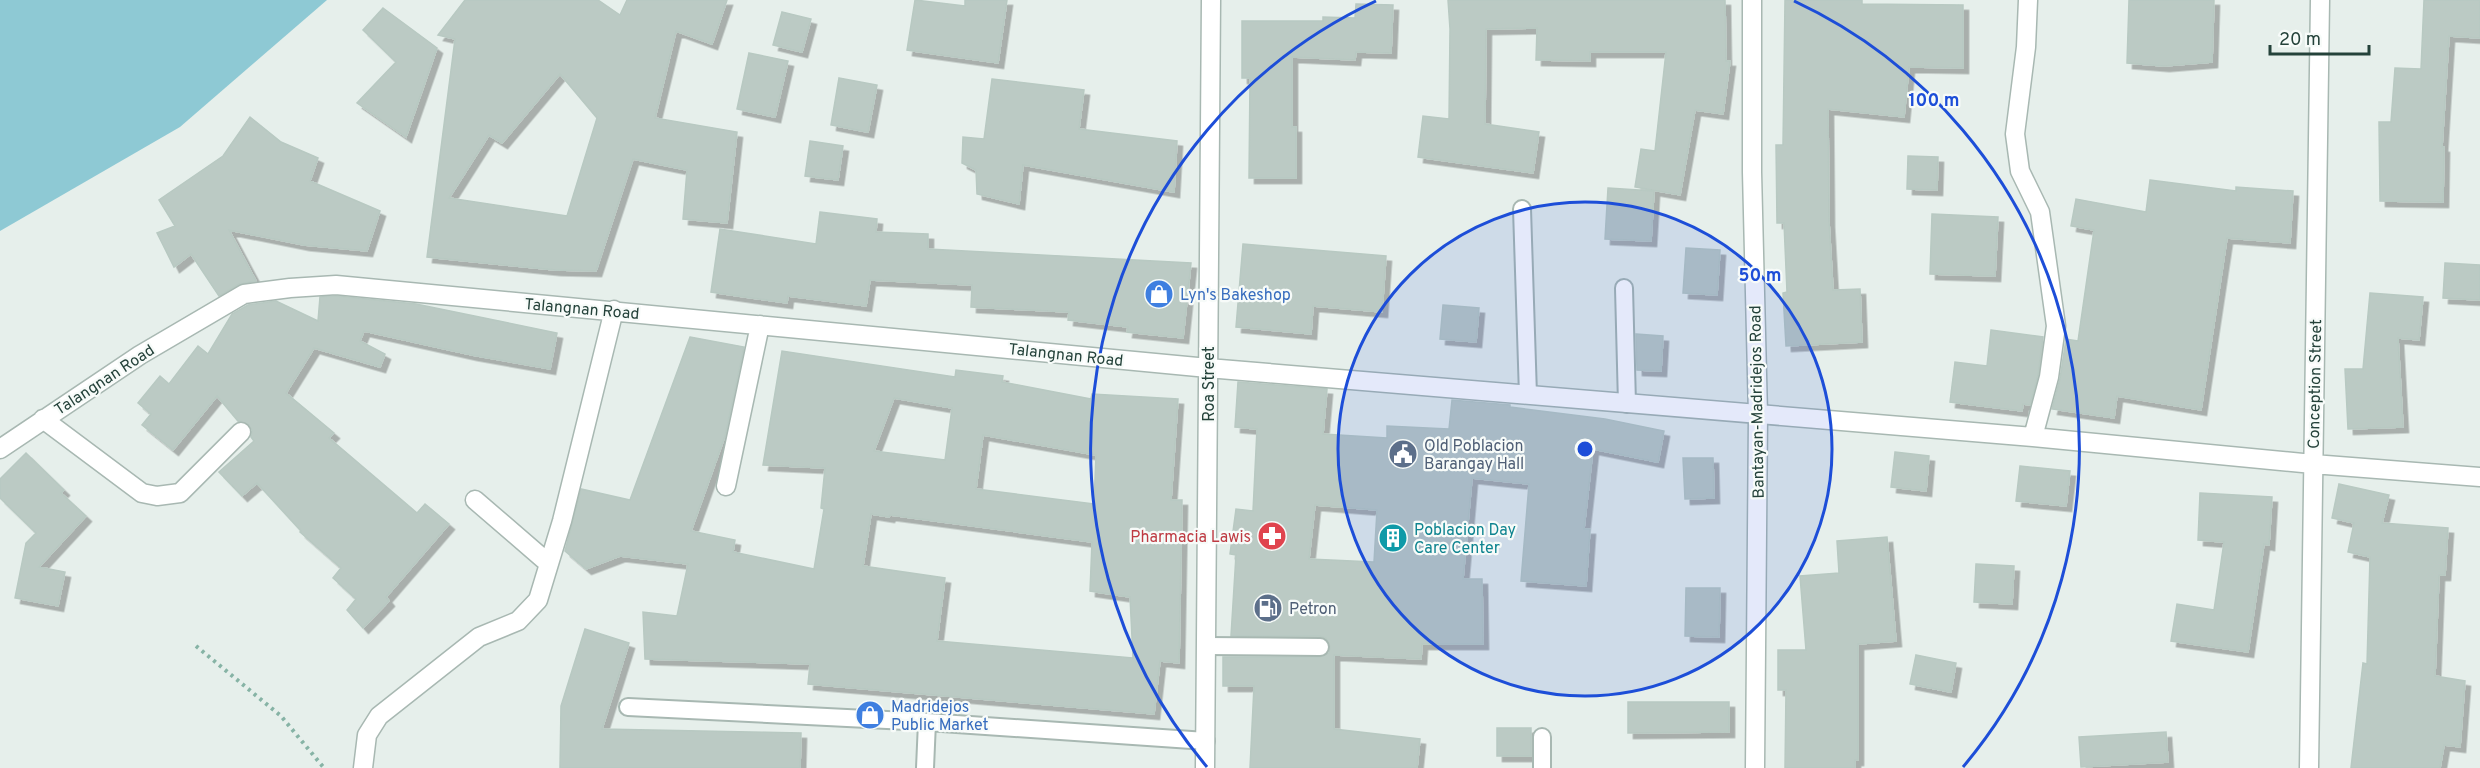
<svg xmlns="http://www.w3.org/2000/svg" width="2480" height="768" viewBox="0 0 2480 768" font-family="Overpass,sans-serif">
	<defs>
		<filter id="shadow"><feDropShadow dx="5.5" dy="5.5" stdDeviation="0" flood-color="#0004"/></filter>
	</defs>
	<rect width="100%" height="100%" fill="#e6efeb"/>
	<path fill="#8ec9d4" d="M0 0H327L180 127 0 231Z"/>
	<path fill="#bbcac4" stroke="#b8c9c2" stroke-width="1.5" fill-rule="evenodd" filter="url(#shadow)" d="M465 0H598L620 15 627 0H727L712 44 676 31 655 118 737 132 727 223 683 219 687 170 633 159 596 271 555 270 427 257 455 39 438 35ZM560 74 597 118 567 216 449 198 489 135 502 143Z
		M915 0 965 6V0H1007L998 63 907 50Z
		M1448 0H1725L1726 61H1730L1723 114 1695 110 1680 195 1635 187 1641 149 1655 151 1666 52H1590V61L1536 60 1537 28 1486 29 1485 124 1539 132 1533 173 1418 157 1423 116 1449 119 1450 29Z
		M1785 0H1862V4L1963 5V68L1909 67 1904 117 1828 109 1829 222 1833 290 1860 289 1862 342 1786 346 1783 293 1787 292 1784 223H1777L1776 145H1783Z
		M2129 0H2214L2212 62 2164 66 2127 63Z
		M2424 0H2480V38L2449 36 2442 147H2444L2443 202 2380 201 2379 122H2391L2395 68 2421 69Z
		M1356 4 1393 5 1391 53 1356 52 1355 60 1292 57V127H1296V178H1249L1250 78H1242V21H1323V17L1355 18Z
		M383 8 437 48 406 137 357 103 396 62 363 30Z
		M782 12 811 19 802 52 773 45Z
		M749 53 788 61 775 117 737 109Z
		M839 78 877 85 868 132 831 125Z
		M992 79 1084 90 1079 129 1177 141 1174 192 1023 165 1019 204 977 194 976 170 962 163 963 137 984 139Z
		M250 117 281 142 318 158 310 181 380 211 367 251 304 245 229 230 256 281 239 284 219 296 191 254 174 267 157 233 175 226 159 200 223 156Z
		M810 141 843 146 838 180 805 176Z
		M1908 156 1938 157 1937 190 1907 189Z
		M2150 180 2236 191V187L2293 191 2290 243 2227 238 2201 410 2117 396 2114 418 2052 409 2060 379 2066 339 2078 341 2094 230 2071 226 2076 199 2146 212Z
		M1608 188 1654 191 1651 241 1605 239Z
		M820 212 877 219 876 232 928 234V249L1191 263 1183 338 1127 332 1128 327 1068 320 1069 312 971 307 972 285 870 280 866 306 788 296 787 303 711 292 720 229 816 244Z
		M1932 214 1998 217 1995 276 1930 274Z
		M1243 244 1386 256 1382 312 1313 306 1311 334 1236 327Z
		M1686 248 1720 250 1717 295 1683 293Z
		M2445 263 2480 265V300L2443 298Z
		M2370 293 2423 297 2419 340 2398 338 2403 427 2348 429 2345 369H2363Z
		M336 296 416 304 557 333 550 369 472 355 364 331 360 341 385 354 380 367 314 348 286 393 334 433 329 438 417 513 425 504 449 524 386 597 389 601 363 628 347 610 356 599 333 578 341 568 300 532 301 531 257 483 242 496 219 472 254 441 251 437 252 430 248 424 238 421 217 396 173 450 142 425 151 414 138 403 160 376 169 384 198 346 208 354 232 314 248 305 276 301 318 321 320 297Z
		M1443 305 1479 308 1476 342 1440 339Z
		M1991 330 2043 337 2038 375 2030 405 2023 404 2022 411 1950 402 1955 362 1987 366Z
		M1636 334 1663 336 1661 371 1637 370Z
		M690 337 744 347 725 436 691 531 735 540 733 552 814 569 824 509 821 508 825 468 763 465 782 351 955 377 956 370 1003 376 1002 382 1091 399 1092 394 1178 399 1171 500H1182L1179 663 1160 661 1154 714 808 684 810 664 645 659 643 612 677 616 688 564 620 556 586 569 565 551 581 489 630 500ZM894 398 952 408 945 460 874 451ZM983 435 1096 455 1094 504 976 489ZM871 514 889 517 890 515 1092 542 1090 591 1130 597 1133 658 937 641 945 578 863 566Z
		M1238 382 1327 389 1323 434 1387 438V426L1449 429 1452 400 1510 405V407L1605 419 1664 431 1658 462 1593 449 1584 529H1590L1586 586 1521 581 1529 484 1472 478 1463 579H1482L1483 644H1422L1421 659 1334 655V729L1420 739 1417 768H1250L1254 686H1223V657H1320L1329 653 1330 647 1326 638 1320 636H1231L1236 555 1230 554 1236 509 1253 511 1257 429 1235 427ZM1315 505 1377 510 1374 562 1309 559Z
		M1895 452 1929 456 1926 491 1891 487Z
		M26 453 64 490 61 493 86 516 39 567 65 572 58 606 15 598 26 543 36 533 0 498V479Z
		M1683 458H1713L1714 498 1685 499Z
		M2020 466 2070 471 2066 506 2016 501Z
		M2339 484 2389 495 2382 523 2448 528 2445 575H2439L2435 676 2465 681 2460 747 2444 745 2440 768H2351L2363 663 2367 664 2370 557 2348 552 2354 523 2332 518Z
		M2200 493 2272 497 2269 545 2264 544 2248 652 2171 641 2177 604 2214 610 2224 542 2198 540Z
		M1887 537 1896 641 1858 644V760H1855V768H1785L1786 690H1778V650H1806L1800 576 1839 573 1837 541Z
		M1976 564 2014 566 2012 604 1974 602Z
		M1686 588H1720L1719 637 1685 636Z
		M585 629 629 643 602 729 801 733 800 768H560L561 706Z
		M1916 655 1956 663 1951 692 1910 684Z
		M1628 702H1729V732L1628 733Z
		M1497 728H1531V756H1497Z
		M2166 732 2168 762 2081 767 2079 737Z"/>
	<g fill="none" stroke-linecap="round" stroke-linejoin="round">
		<g stroke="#a8b8b2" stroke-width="20">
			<path id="service" d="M1522 209 1528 395
				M1624 288 1627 404
				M1206 646 1320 647
				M628 707 927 722 1206 741
				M925 768 927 722
				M1542 768V737"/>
		</g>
		<g stroke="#a8b8b2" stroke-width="21">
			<path id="minor" d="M2028 0 2026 47 2015 134 2020 171 2040 212 2056 326 2049 377 2033 437
				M43 419 142 493 157 496 180 493 241 432
				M0 449 140 355 244 294 290 288 336 285 1208 368 2033 437 2313 464 2480 477
				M726 486 760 325
				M475 500 548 563
				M363 768 367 735 379 716 479 637 518 621 538 600 562 521 614 310
				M1205 768 1211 0
				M2309 768 2320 0"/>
		</g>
		<g stroke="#a8b8b2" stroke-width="21">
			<path id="tertiary" d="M1752 0V172L1758 415 1755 768"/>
		</g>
		<path stroke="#86b3a5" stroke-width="4" stroke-dasharray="3 4.5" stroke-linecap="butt" d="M196 646 281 716 324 768"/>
		<use href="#service" stroke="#fff" stroke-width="16"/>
		<use href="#minor" stroke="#fff" stroke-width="18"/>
		<use href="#tertiary" stroke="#fff" stroke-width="18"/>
	</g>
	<circle cx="1585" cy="449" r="247" fill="#1d4ed8" fill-opacity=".12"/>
	<g fill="none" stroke="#1d4ed8" stroke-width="3">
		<circle cx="1585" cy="449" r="247"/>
		<path d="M1207 767A494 494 0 0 1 1376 1M1794 1A494 494 0 0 1 1963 767"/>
	</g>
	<defs>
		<g id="shop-disc" transform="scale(1.5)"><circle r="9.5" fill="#3f7fe0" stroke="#f7fbf9"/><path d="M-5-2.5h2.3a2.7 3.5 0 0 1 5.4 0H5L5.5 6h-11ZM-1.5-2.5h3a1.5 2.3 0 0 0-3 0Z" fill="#fff"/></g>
		<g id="civic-disc" transform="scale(1.5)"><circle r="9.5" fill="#5c6f8a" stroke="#f7fbf9"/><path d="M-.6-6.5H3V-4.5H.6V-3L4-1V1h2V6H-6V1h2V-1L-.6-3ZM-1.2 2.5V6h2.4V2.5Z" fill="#fff"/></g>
		<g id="pharmacy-disc" transform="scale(1.5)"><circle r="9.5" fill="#e0444e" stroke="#f7fbf9"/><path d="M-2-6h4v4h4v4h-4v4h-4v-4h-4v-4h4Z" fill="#fff"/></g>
		<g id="building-disc" transform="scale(1.5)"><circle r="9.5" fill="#0f9aa8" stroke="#f7fbf9"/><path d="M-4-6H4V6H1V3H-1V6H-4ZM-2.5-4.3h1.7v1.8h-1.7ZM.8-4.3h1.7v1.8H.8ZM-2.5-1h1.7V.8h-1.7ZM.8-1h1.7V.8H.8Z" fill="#fff"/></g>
		<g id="fuel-disc" transform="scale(1.5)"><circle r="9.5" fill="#5c6f8a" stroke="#f7fbf9"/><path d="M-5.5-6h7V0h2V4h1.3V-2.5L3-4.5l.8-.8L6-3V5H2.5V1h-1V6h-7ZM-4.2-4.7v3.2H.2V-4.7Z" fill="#fff"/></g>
	</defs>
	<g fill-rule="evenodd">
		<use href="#shop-disc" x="1159" y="294"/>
		<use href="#civic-disc" x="1403" y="454"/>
		<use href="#pharmacy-disc" x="1272" y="536"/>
		<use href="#building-disc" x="1393" y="538"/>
		<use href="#fuel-disc" x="1268" y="608"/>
		<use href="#shop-disc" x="870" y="715"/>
	</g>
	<g text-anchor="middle" stroke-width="4.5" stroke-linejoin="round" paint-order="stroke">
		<g font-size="16" fill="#366cbe" stroke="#f7fbf9" text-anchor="start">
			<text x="1180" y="300">Lyn's Bakeshop</text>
			<text x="891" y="712">Madridejos<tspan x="891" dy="18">Public Market</tspan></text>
		</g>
		<g font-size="16" fill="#24423a" stroke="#f7fbf9">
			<text transform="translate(582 308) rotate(5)" y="6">Talangnan Road</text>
			<text transform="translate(1066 354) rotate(6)" y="6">Talangnan Road</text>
			<text transform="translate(104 379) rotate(-33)" y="6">Talangnan Road</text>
			<text transform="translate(1208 384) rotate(-90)" y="6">Roa Street</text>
			<text transform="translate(2314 384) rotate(-89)" y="6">Conception Street</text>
			<text transform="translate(1756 402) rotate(-91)" y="6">Bantayan-Madridejos Road</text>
		</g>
		<g font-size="16" fill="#4e5e75" stroke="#f7fbf9" text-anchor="start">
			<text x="1424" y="451">Old Poblacion<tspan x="1424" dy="18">Barangay Hall</tspan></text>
			<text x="1289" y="614">Petron</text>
		</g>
		<g font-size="16" fill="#0d838f" stroke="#f7fbf9" text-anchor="start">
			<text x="1414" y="535">Poblacion Day<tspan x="1414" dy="18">Care Center</tspan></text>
		</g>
		<g font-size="16" fill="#be3a42" stroke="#f7fbf9" text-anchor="end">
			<text x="1251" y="542">Pharmacia Lawis</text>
		</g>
	</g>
	<circle cx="1585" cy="449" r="9" fill="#1d4ed8" stroke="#f7fbf9" stroke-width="3"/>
	<g font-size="18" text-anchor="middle" font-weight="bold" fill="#1d4ed8" stroke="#f7fbf9" stroke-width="4.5" stroke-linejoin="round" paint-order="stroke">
		<text x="1934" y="106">100 m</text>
		<text x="1760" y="281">50 m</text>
	</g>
	<path d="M2270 45v9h99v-9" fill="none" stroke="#24423a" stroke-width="3"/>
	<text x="2279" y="45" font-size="18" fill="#24423a" stroke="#f7fbf9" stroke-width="4.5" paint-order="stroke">20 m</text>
</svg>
